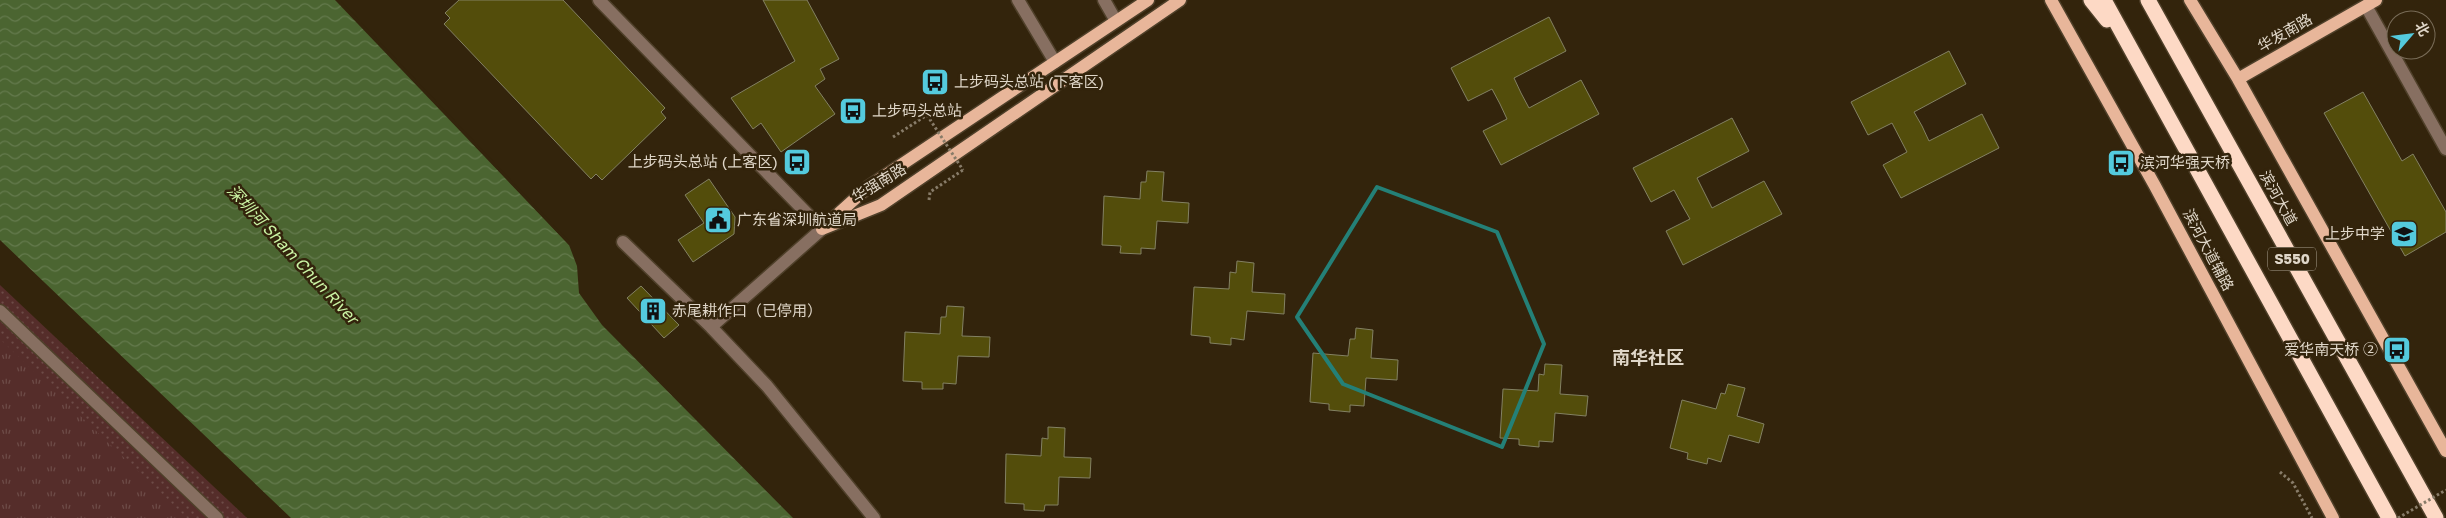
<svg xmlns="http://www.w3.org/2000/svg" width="2446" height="518" viewBox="0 0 2446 518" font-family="'Golos Text','Noto Sans SC',sans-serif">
	<defs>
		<pattern id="grass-dots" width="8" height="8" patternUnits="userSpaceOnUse" patternTransform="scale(1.25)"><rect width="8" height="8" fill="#552d2a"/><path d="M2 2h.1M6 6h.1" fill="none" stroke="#6d4b47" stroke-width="1.8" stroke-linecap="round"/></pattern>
		<pattern id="park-tufts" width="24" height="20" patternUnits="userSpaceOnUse" patternTransform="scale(1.25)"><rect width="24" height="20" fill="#552d2a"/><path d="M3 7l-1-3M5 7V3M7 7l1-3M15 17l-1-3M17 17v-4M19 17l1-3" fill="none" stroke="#6d4b47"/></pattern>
		<pattern id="water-waves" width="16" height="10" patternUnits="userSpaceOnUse" patternTransform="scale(1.25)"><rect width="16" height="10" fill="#4b6531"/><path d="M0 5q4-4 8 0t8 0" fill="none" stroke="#647a4d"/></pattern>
	</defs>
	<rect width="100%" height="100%" fill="#33240c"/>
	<path fill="url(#grass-dots)" d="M0 285 247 518H0Z"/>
	<path fill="url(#park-tufts)" d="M0 339 187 518H0Z"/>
	<path fill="url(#water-waves)" d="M0 0H337L569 245 577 266 579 293 602 325 793 518H291L0 240Z"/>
	<path fill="#33240c" d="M335 0H340L571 243 569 245Z"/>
	<path fill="#534d0b" stroke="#838163" d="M459 0H563L665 108 661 112 666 118 602 180 596 174 591 179 444 24 450 18 445 13Z
		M763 0H807L839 59 820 69 825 79 815 86 835 114 781 152 761 123 753 129 731 98 795 61Z
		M1549 17 1566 51 1514 78 1521 93 1529 108 1581 80 1599 114 1501 165 1483 131 1507 119 1500 104 1492 89 1468 101 1451 68Z
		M1949 51 1966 84 1914 112 1922 126 1929 141 1982 114 1999 148 1901 198 1883 165 1907 152 1892 123 1868 135 1851 102Z
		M2363 92 2402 161 2413 154 2446 212V232L2405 256 2324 113Z
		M1732 118 1749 151 1697 178 1712 208 1764 181 1782 214 1683 265 1666 231 1690 219 1682 205 1674 190 1651 202 1633 168Z
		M1147 171 1164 172 1162 201 1189 203 1188 223 1157 221 1155 249 1141 248V254L1120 253 1121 246 1102 245 1104 196 1140 199 1141 182H1146Z
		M709 179 735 217 734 234 693 262 678 240 704 223 685 195Z
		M1237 261 1254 263 1252 292 1285 294 1284 314 1247 311 1244 340 1231 338V345L1210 343V337L1191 335 1194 287 1229 289 1230 272 1236 273Z
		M641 286 679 325 664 338 627 298Z
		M947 306 964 307 962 336 990 337 989 357 958 356 956 384 943 383V389H922V382L903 381 905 332 940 334 941 317H946Z
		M1356 328 1373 330 1371 358 1398 360 1397 380 1366 378 1364 406 1350 405V412L1329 410V404L1310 402 1313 353 1348 356 1350 339H1355Z
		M1545 364 1562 365 1560 394 1588 396 1586 416 1555 413 1553 442 1539 441V447L1519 445V439L1500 438 1503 389 1538 391 1539 374 1544 375Z
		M1728 384 1745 388 1737 416 1764 424 1759 443 1729 435 1721 462 1708 458 1707 464 1687 459 1688 453 1670 448 1682 400 1716 409 1721 393 1725 394Z
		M1048 427 1065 428 1064 457 1091 458 1090 478 1059 477 1058 505H1045L1044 511 1024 510V504L1005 503 1006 454 1041 456 1042 438 1048 439Z"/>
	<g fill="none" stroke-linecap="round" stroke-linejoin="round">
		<g stroke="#4f402a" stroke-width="15">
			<path id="minor" d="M599 0 822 229 711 327
				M1018 0 1055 62
				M1104 0 1116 21
				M2366 6 2446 149
				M623 242 711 327 767 386 874 518
				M0 311 217 518"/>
		</g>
		<g stroke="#4f402a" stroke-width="15">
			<path id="major" d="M2051 0 2155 186 2333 518
				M2190 0 2238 79 2446 451
				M2238 79 2376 0
				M827 224 868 187 1148 0
				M822 229 881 205 1180 0"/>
		</g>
		<g stroke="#4f402a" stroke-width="18">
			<path id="highway" d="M2091 0 2107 20
				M2104 0 2389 518
				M2148 0 2436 518"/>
		</g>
		<path stroke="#887c69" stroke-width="3" stroke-dasharray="2.5 2.5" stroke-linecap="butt" d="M893 137 927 115
			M929 200 930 192 963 170
			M2280 472 2293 483 2312 518"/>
		<use href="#minor" stroke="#876f61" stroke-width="12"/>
		<use href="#major" stroke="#e8b69a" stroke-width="12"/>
		<use href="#highway" stroke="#fdd9c5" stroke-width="15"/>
		<path stroke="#887c69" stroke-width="3" stroke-dasharray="2.5 2.5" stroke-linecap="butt" d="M927 115 963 170
			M2398 518 2446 490"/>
	</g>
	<path fill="none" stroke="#248077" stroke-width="4" stroke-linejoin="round" d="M1377 187 1497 232 1544 344 1502 447 1343 384 1297 317Z"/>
	<defs>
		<g id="bus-square" transform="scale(1.4375)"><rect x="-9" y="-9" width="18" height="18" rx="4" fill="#54cadd" stroke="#33240c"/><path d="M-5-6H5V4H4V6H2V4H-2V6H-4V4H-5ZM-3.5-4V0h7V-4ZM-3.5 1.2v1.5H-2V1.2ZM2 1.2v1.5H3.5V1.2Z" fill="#111"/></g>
		<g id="civic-square" transform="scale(1.4375)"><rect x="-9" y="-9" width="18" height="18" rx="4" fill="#54cadd" stroke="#33240c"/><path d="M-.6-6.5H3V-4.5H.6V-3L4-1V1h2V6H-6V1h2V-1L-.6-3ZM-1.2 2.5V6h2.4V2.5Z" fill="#111"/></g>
		<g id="school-square" transform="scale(1.4375)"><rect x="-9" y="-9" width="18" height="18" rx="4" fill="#54cadd" stroke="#33240c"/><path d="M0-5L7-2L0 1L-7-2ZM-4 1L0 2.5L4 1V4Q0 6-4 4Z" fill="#111"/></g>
		<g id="building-square" transform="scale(1.4375)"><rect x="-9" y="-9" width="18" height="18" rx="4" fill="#54cadd" stroke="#33240c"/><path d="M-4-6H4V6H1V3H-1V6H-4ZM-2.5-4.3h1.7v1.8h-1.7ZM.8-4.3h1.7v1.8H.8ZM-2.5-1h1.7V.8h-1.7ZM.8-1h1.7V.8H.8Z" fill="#111"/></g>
	</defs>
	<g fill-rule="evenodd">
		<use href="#bus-square" x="935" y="82"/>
		<use href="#bus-square" x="853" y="111"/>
		<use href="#bus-square" x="797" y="162"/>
		<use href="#bus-square" x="2121" y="163"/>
		<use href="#civic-square" x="718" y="220"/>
		<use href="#school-square" x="2404" y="234"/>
		<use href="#building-square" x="653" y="311"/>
		<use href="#bus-square" x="2397" y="350"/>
	</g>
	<g text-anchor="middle" stroke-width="5" stroke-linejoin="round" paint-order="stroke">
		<rect fill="#33240c" stroke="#aba190" stroke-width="1" x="2268" y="247.5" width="48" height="23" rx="4"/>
		<g font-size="14" font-weight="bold" fill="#dfd6c8">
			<text x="2292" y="264">S550</text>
		</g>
		<g font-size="15" fill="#dfd6c8" stroke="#33240c">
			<text transform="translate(2285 33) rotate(-30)" y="5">华发南路</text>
			<text transform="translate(879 183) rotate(-31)" y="5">华强南路</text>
			<text transform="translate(2278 198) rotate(61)" y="5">滨河大道</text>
			<text transform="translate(2208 250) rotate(62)" y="5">滨河大道辅路</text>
		</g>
		<g font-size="15" fill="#dfd6c8" stroke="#33240c" text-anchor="start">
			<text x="954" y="87">上步码头总站 (下客区)</text>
			<text x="872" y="116">上步码头总站</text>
			<text x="778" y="167" text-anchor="end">上步码头总站 (上客区)</text>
			<text x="2140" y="168">滨河华强天桥</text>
			<text x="737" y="225">广东省深圳航道局</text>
			<text x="2385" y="239" text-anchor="end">上步中学</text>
			<text x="672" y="316">赤尾耕作口（已停用）</text>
			<text x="2378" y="355" text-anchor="end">爱华南天桥 ②</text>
		</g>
		<g font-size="16" font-style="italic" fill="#cbf4a4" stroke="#33240c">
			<text transform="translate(293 254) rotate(47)" y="6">深圳河 Sham Chun River</text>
		</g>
		<g font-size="18" font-weight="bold" fill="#dfd6c8" stroke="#33240c">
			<text x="1648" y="364">南华社区</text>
		</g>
	</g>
	<g transform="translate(2411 35) rotate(62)"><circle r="24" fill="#33240c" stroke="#786b57"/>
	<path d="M0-4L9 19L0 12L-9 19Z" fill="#54cadd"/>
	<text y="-8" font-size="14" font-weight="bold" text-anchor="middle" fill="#dfd6c8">北</text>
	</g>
</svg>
